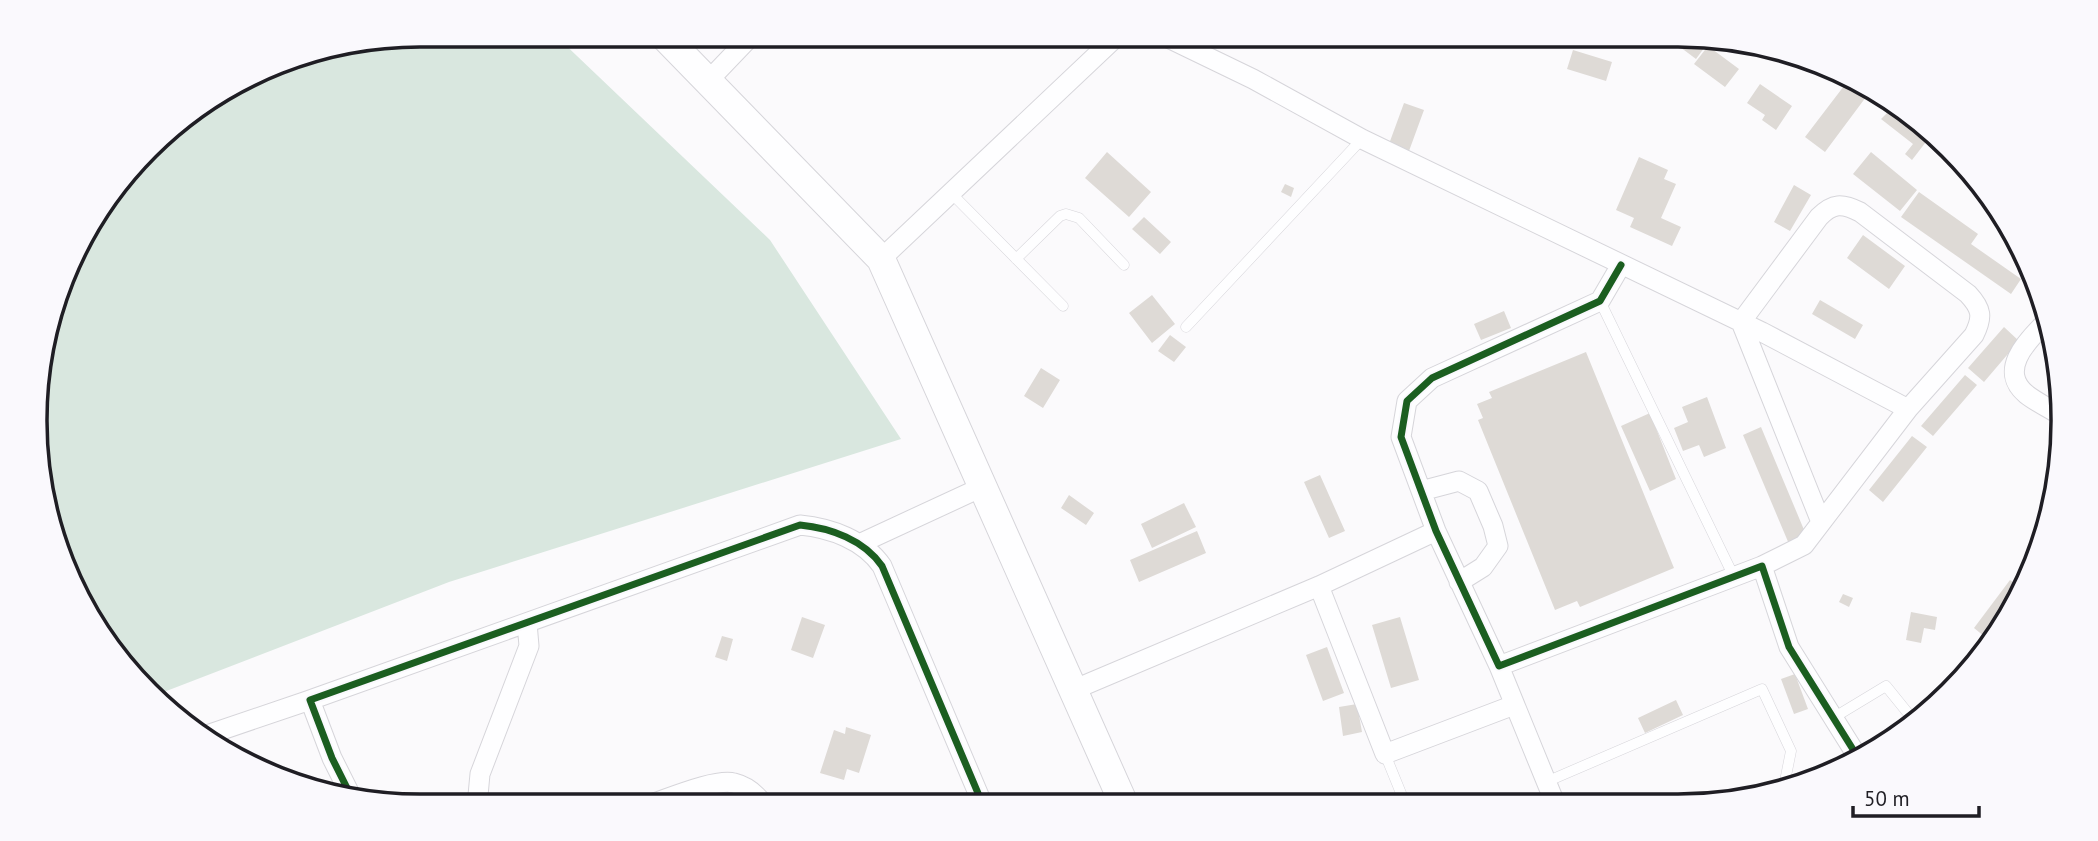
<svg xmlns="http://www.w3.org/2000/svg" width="2098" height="841" viewBox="0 0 2098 841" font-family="'PT Sans',sans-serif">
	<rect width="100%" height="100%" fill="#fbfafc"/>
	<path fill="#d9e7df" d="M421 35H555L770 240 901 439 449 582 156 695 100 634 42 496 38 370 86 228 167 130 296 56Z"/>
	<path fill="#dedad6" d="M1664 35 1700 39 1707 44 1696 59Z
		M1708 46 1739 69 1725 87 1694 64Z
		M1573 50 1612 62 1606 81 1567 69Z
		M1847 82 1900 112 1899 114 1929 138 1912 160 1905 154 1913 144 1881 119 1887 113 1866 97 1825 152 1805 137Z
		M1760 84 1792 106 1776 130 1762 120 1765 115 1747 103Z
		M1404 103 1424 110 1409 151 1389 144Z
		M1107 152 1151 192 1129 217 1085 178Z
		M1871 152 1917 190 1900 211 1853 174Z
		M1639 157 1668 170 1664 179 1676 184 1661 218 1681 227 1672 246 1630 227 1634 218 1616 210Z
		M1285 184 1294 188 1291 197 1281 192Z
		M1794 185 1811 195 1790 231 1774 222Z
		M1919 192 1978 234 1971 244 2021 279 2011 294 1901 217Z
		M1144 217 1171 242 1160 254 1132 229Z
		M1863 235 1905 266 1889 289 1847 258Z
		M1152 295 1175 324 1152 343 1129 313Z
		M1820 300 1863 325 1855 339 1812 314Z
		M1504 311 1511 328 1481 340 1474 324Z
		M2004 327 2019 341 1984 382 1968 368Z
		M1170 335 1186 347 1174 362 1158 351Z
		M1586 352 1674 568 1580 607 1577 601 1555 610 1478 420 1483 418 1477 404 1492 398 1489 392Z
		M1041 368 1060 380 1043 408 1024 396Z
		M1965 375 1977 385 1933 436 1921 426Z
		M1707 397 1726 448 1704 457 1699 445 1683 451 1674 428 1688 422 1682 407Z
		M1650 413 1676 479 1650 491 1621 426Z
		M1761 427 1807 537 1789 544 1743 435Z
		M1912 436 1927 447 1883 502 1869 490Z
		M1320 475 1345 531 1329 538 1304 482Z
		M1069 495 1094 513 1086 525 1061 508Z
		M1184 503 1196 527 1152 548 1141 524Z
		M1197 531 1206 553 1139 582 1130 560Z
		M2010 580 2021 588 2003 624 1990 641 1974 628Z
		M1843 594 1853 598 1849 607 1839 602Z
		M1911 612 1937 617 1935 630 1924 628 1921 643 1906 640Z
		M802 617 825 625 813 658 791 650Z
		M1400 617 1419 680 1391 688 1372 625Z
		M722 636 733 639 727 661 715 657Z
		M1327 647 1344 693 1323 701 1306 655Z
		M1795 674 1808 709 1794 714 1781 679Z
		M1676 700 1683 715 1645 733 1638 718Z
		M1357 704 1362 732 1343 736 1339 707Z
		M846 727 871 735 859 773 847 769 844 780 820 773 834 730 845 734Z"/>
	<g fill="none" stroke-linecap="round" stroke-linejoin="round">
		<g stroke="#d6d5da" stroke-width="11">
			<path id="lane" d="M1806 58 1807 59
				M951 193 1063 306
				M1016 259 1060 216 1066 214 1079 218 1124 265
				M1600 301 1734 577
				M1186 327 1362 139
				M1833 718 1886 686 1907 712
				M1385 754 1405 803
				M1546 782 1762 689 1791 751 1784 786"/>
		</g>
		<g stroke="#d6d5da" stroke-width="21">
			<path id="street" d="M1162 35 1253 79 1362 139 1762 332 1908 409
				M708 81 752 35
				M881 259 1118 35
				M1621 265 1600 301 1432 378 1407 401 1401 437 1436 531 1499 666 1762 566 1789 647 1859 759
				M2043 325C2025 343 1999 371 2026 394 2036 402 2049 408 2060 415
				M1421 491 1459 481 1478 491 1493 526 1498 546 1483 567 1459 582
				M859 544 982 487
				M1762 566 1804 545 1908 409 1974 335C1983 317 1982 309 1968 294L1860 212C1842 203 1833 203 1819 217L1741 322 1821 522
				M1319 586 1385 754 1514 705
				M1499 666 1555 803
				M1073 690 1319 586 1436 531
				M204 736 310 700
				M350 794 332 758 310 700 800 525C831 528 864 540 882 566L983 805
				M648 805C667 799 716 778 734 783 746 786 757 795 764 805
				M477 806 480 774 529 646 527 623"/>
		</g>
		<g stroke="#d6d5da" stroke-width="30">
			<path id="secondary" d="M663 35 881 259 1124 804"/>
		</g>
		<use href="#lane" stroke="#fefeff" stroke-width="10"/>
		<use href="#street" stroke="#fefeff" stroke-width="19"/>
		<use href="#secondary" stroke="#fefeff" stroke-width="28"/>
		<g stroke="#faf9fd" stroke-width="11">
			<path id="cycleway" d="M1621 265 1600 301 1432 378 1407 401 1401 437 1436 531 1499 666 1762 566 1789 647 1859 759
				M350 794 332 758 310 700 800 525C831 528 864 540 882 566L983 805"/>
		</g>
		<use href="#cycleway" stroke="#1b5e20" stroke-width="7"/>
	</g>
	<path d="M0 0H2098V841H0ZM420 47H1678A373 373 0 0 1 2051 420V421A373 373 0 0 1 1678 794H420A373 373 0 0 1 47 421V420A373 373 0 0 1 420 47Z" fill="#faf9fd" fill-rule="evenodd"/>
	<path fill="none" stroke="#1f1e24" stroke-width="3.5" d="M420 47H1678A373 373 0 0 1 2051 420V421A373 373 0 0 1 1678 794H420A373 373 0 0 1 47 421V420A373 373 0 0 1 420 47Z"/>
	<path d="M1853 806v10h126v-10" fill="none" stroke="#1f1e24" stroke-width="3.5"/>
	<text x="1864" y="806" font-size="21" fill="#1f1e24" stroke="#faf9fd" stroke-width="5" paint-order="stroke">50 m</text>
</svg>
